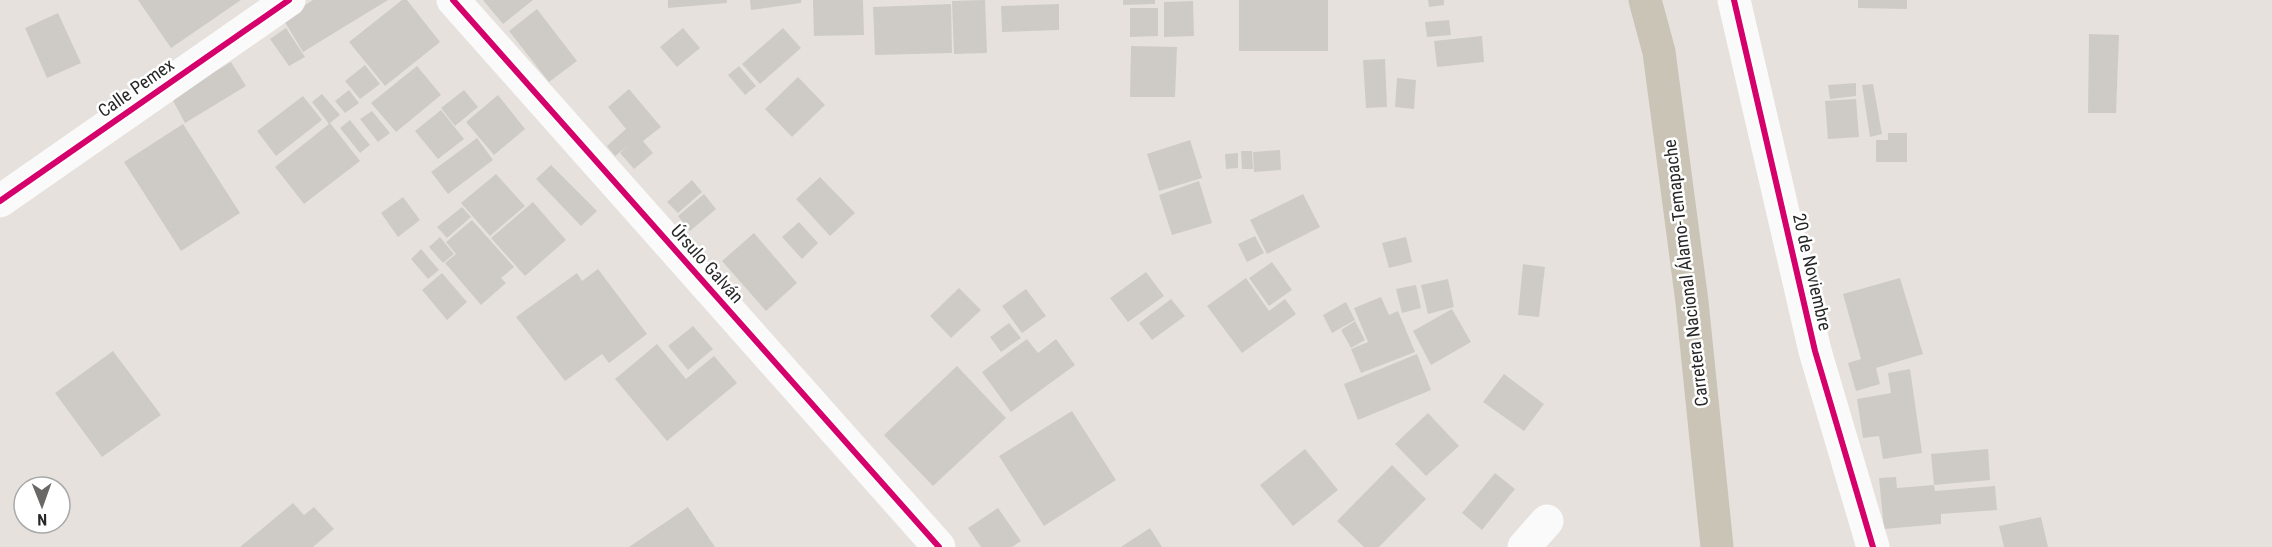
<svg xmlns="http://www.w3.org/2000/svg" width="2272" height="547" viewBox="0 0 2272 547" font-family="'Roboto Condensed',sans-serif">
	<rect width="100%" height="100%" fill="#e6e1dc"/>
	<path fill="#cecbc7" d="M138 0H241L171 48Z
		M313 0H388L303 52 283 19Z
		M402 0H407L440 42 385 86 349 42Z
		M483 0H533L503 24Z
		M668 0H727V3L668 8Z
		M750 0H801V3L751 10Z
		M813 0H863L864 35 814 36Z
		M985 0 987 53 954 54 952 1Z
		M1123 0H1155V4L1123 5Z
		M1239 0H1328V51H1239Z
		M1428 0H1444V5L1429 7Z
		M1858 0H1907V9L1858 8Z
		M1193 1 1194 36 1164 37V2Z
		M951 4 952 53 875 55 873 7Z
		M1059 4V30L1002 32 1001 6Z
		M1130 8H1158V36L1130 37Z
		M537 9 577 61 549 82 509 31Z
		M58 13 81 63 47 78 25 28Z
		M1449 20 1451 35 1427 37 1425 22Z
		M286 28 305 57 289 66 270 39Z
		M683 28 700 48 677 67 660 47Z
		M783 28 801 48 760 84 742 64Z
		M2089 34 2119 35 2116 113H2088Z
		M1482 36 1484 62 1437 67 1434 41Z
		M1131 46 1177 47 1175 97H1130Z
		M1385 59 1387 107 1366 108 1363 60Z
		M231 62 246 86 185 123 171 97Z
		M365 65 380 84 360 99 345 81Z
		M417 66 441 95 396 132 371 103Z
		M739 66 756 86 745 95 728 75Z
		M798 77 825 105 792 137 765 109Z
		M1397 78 1416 80 1414 109 1395 107Z
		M1856 83V96L1830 99 1828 85Z
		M1873 84 1882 134 1870 137 1862 85Z
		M629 89 661 127 643 141 653 153 634 169 620 153 629 145 615 156 607 146 626 129 608 107Z
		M349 90 359 103 345 113 335 101Z
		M464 90 478 107 455 126 441 108Z
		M322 94 340 115 330 123 360 161 304 204 275 167 329 124 312 102Z
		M498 95 525 129 494 155 466 122Z
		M303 96 322 120 276 156 257 131Z
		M1856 99 1859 137 1828 139 1825 101Z
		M441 110 464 139 438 159 415 131Z
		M372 111 390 133 378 142 360 119Z
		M350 120 370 145 360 153 340 128Z
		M183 124 240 213 181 251 124 162Z
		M1888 133H1907V162H1876V140H1888Z
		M477 138 493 160 448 194 431 172Z
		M1190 140 1202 178 1159 191 1147 154Z
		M1280 150 1281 170 1254 172 1253 152Z
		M1241 151H1252L1253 169H1242Z
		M1238 153V168L1226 169 1225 154Z
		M551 165 597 211 581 226 536 179Z
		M496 174 525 206 490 236 461 203Z
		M820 177 855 213 830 236 796 199Z
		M692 180 702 192 678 213 667 202Z
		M1199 181 1212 223 1172 235 1159 195Z
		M704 194 716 209 690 231 678 216Z
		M1303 194 1320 227 1267 254 1250 220Z
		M403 197 420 220 398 237 381 213Z
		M533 202 566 240 525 276 491 238Z
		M462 207 471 217 447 238 437 227Z
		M472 220 514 267 501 278 506 283 481 305 445 263 456 254 446 242Z
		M799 222 818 243 802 259 782 237Z
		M754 233 797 283 766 311 722 261Z
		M1255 236 1264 253 1247 262 1238 244Z
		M440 237 454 254 443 263 429 247Z
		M1406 237 1412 262 1389 268 1382 243Z
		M421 249 439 270 428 279 411 259Z
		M1272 262 1292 290 1269 306 1249 278Z
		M1523 264 1545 267 1539 317 1518 315Z
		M598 269 647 334 609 363 602 354 565 381 516 317 577 273 582 281Z
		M1146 272 1164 296 1128 322 1110 298Z
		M442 273 467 302 447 320 422 290Z
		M1246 278 1269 311 1285 299 1296 314 1242 353 1207 306Z
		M1900 278 1923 354 1876 368 1880 384 1856 391 1848 363 1861 359 1843 294Z
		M1448 279 1454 307 1428 314 1421 285Z
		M1416 285 1421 308 1402 313 1396 289Z
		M959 288 981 310 951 338 930 316Z
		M1026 289 1046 316 1022 333 1002 306Z
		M1381 297 1389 315 1398 311 1415 352 1361 373 1351 349 1368 342 1354 308Z
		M1171 299 1185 316 1152 340 1139 323Z
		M1346 302 1355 320 1332 333 1323 315Z
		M1452 309 1471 342 1431 365 1413 331Z
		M1355 321 1365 340 1351 348 1341 330Z
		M1009 323 1021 338 1001 352 990 337Z
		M693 326 713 349 688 370 668 346Z
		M1027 339 1038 353 1056 339 1075 365 1011 412 982 372Z
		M657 344 686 379 714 356 737 383 667 441 615 379Z
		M113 351 161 415 102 457 55 393Z
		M1417 354 1431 390 1358 420 1344 384Z
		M957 366 1006 418 933 486 884 435Z
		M1910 369 1922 453 1883 459 1879 436 1863 438 1857 399 1891 393 1888 373Z
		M1504 374 1544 404 1524 431 1483 402Z
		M1072 411 1116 480 1044 526 999 456Z
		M1428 413 1459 446 1426 476 1395 444Z
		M1305 449 1338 490 1293 526 1260 485Z
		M1988 449 1990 480 1934 485 1935 491 1995 486 1997 510 1941 514V524L1884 529 1879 478 1896 477 1897 488 1934 485 1931 454Z
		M1392 465 1426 499 1379 547H1364L1337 521Z
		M1495 473 1515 489 1482 530 1462 513Z
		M293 503 304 515 314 507 334 529 313 547H240Z
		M688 507 715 547H629Z
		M998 508 1021 541 1012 547H981L968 528Z
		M2041 517 2048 547H2004L1999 526Z
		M1150 528 1162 547H1121Z"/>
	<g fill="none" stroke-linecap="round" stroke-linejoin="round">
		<path stroke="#fbfafa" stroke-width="33" d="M453 0 939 547
			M1734 0 1815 351 1873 547
			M0 201 289 0
			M1524 547 1547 521"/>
		<path stroke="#c9c4b6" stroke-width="33" d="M1645 0 1659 52 1692 302 1717 547"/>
		<g stroke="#fff" stroke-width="10">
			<path id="cycleway" d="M453 0 939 547
				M1734 0 1815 351 1873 547
				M0 201 289 0"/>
		</g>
		<use href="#cycleway" stroke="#d6006c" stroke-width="6"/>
	</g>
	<g text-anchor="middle" stroke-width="5" stroke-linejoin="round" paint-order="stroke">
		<g font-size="18" fill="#272727" stroke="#fff">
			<text transform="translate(136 88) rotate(-35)" y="6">Calle Pemex</text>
			<text transform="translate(707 264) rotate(48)" y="6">Úrsulo Galván</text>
			<text transform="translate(1812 272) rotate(77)" y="6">20 de Noviembre</text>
			<text transform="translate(1686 273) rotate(-97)" y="6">Carretera Nacional Álamo-Temapache</text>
		</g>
	</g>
	<g transform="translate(42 505) rotate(179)"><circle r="28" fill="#ffffff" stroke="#a9a9a9" stroke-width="1.5"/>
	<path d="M0-4.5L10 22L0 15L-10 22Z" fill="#6a6866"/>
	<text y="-9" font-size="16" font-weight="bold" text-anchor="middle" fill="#272727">N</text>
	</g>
</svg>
